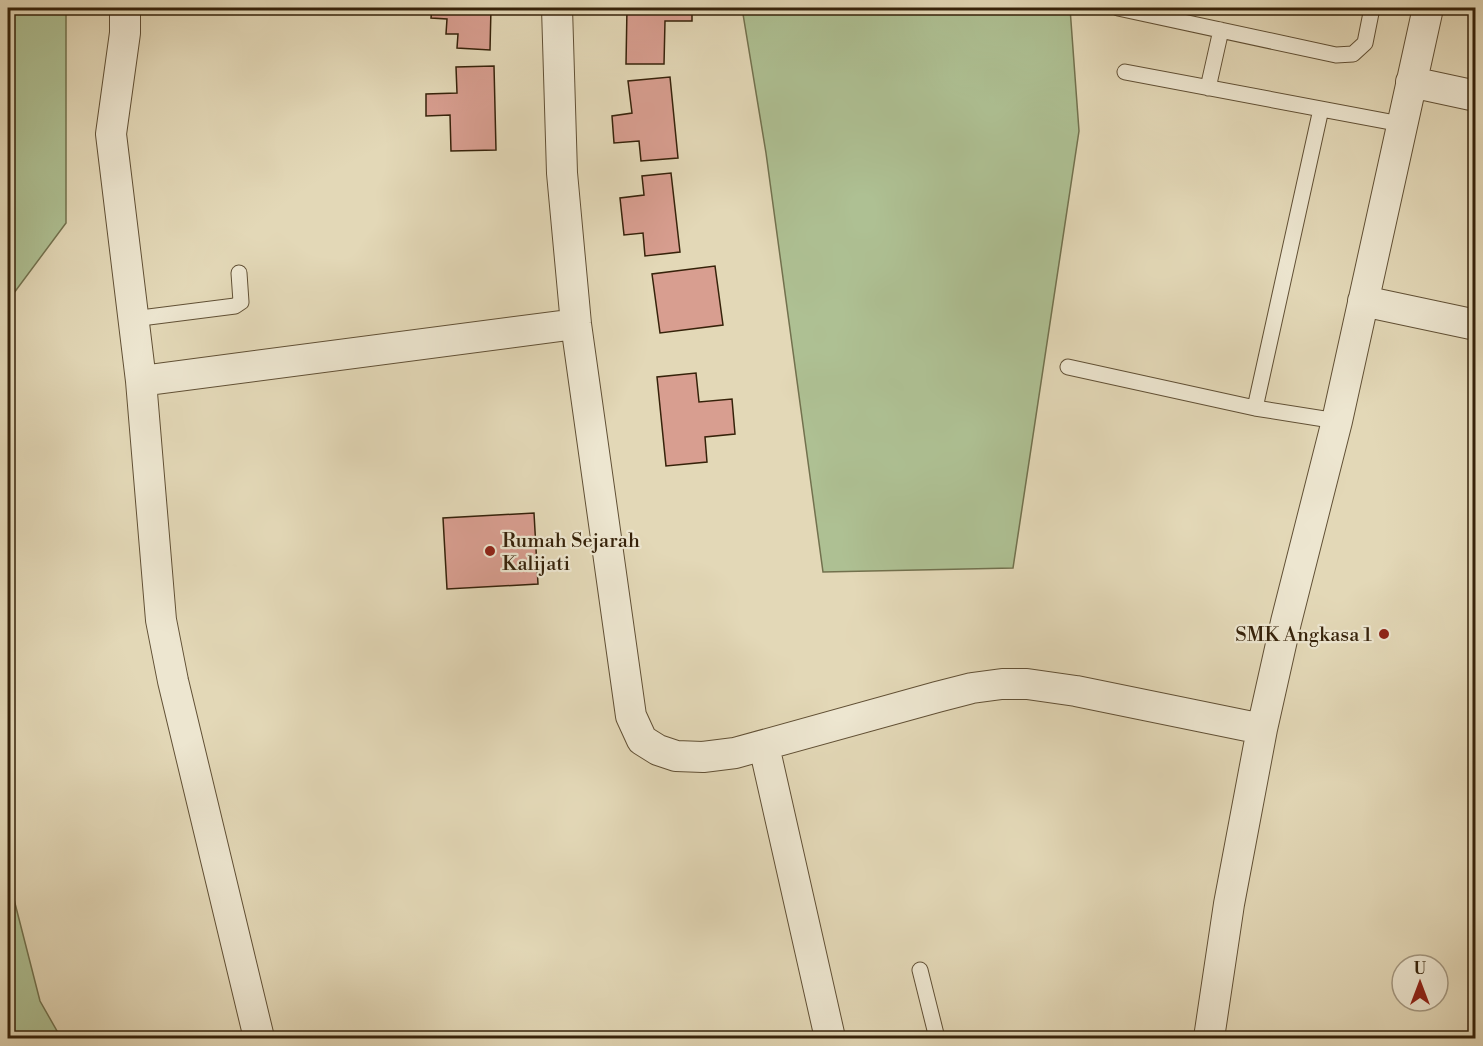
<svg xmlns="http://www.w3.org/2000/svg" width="1483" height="1046" viewBox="0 0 1483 1046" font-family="'Libre Bodoni',serif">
	<rect width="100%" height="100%" fill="#e3d8b7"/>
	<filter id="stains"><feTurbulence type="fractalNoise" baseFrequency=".00333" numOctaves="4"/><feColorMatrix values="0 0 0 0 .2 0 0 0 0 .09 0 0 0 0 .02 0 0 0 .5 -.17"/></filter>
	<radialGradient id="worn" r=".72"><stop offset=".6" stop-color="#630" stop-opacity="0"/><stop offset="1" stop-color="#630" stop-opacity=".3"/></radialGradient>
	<path fill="#aec093" stroke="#72714e" stroke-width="1.5" d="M8 8H66V223L8 301Z
		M742 8H1070L1079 131 1013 568 823 572 766 153Z
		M8 876 40 1001 61 1038H8Z"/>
	<path fill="#d89e90" stroke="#36220a" stroke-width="1.5" d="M165 8H214V11H165Z
		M432 8H491L490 50 457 48 458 34H446L447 19 431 18Z
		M627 8H692V21H665L664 64H626Z
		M494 66 496 150 451 151 450 115 426 116V94L457 93 456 67Z
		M670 77 678 158 641 161 639 141 614 143 612 116 632 113 628 81Z
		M671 173 680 252 645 256 643 233 624 235 620 198 644 195 642 176Z
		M715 266 723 325 660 333 652 274Z
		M696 373 699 402 732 399 735 434 705 437 707 462 666 466 657 377Z
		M534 513 538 584 447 589 443 518Z"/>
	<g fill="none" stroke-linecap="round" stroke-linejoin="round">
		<g stroke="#615035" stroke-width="17">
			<path id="service" d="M1118 8 1336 55 1353 54 1365 43 1372 8
				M1125 72 1401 124
				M1208 88 1221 30
				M133 319 235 306 241 302 239 273
				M1068 367 1255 408 1337 421
				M1255 408 1321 109
				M920 970 937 1038"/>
		</g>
		<g stroke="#615035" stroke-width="32">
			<path id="minor" d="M125 8V33L111 134 141 381 161 620 173 681 259 1038
				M557 8 562 173 576 324 631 716 642 740 658 750 676 756 703 757 735 753 937 697 972 688 1002 684H1027L1076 691 1262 729
				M1411 82 1476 96
				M1363 301 1476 325
				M141 381 576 324
				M764 746 830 1038
				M1209 1038 1229 904 1262 729 1286 622 1337 421 1428 8"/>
		</g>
		<use href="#service" stroke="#ede6d0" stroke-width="15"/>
		<use href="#minor" stroke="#ede6d0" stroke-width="30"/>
	</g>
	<g fill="#8f2418" stroke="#ede6d0" stroke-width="2">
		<circle cx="490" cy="551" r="6"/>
		<circle cx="1384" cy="634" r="6"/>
	</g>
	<g text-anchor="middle" stroke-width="4.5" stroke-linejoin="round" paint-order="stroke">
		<g font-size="20" fill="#36220a" stroke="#ede6d0" text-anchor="start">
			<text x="502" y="547">Rumah Sejarah<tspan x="502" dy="23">Kalijati</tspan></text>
			<text x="1372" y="641" text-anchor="end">SMK Angkasa 1</text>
		</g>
	</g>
	<rect width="1483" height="1046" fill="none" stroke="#e3d8b7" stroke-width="30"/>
	<rect x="9" y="9" width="1465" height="1028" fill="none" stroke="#36220a" stroke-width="3"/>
	<rect x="15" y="15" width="1453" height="1016" fill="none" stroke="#36220a" stroke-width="1.5"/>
	<g transform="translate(1420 983)"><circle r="28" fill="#ede6d0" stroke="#a49881" stroke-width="1.5"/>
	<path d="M0-4.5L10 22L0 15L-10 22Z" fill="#8f2418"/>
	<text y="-9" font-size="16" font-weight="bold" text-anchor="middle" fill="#36220a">U</text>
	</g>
	<rect width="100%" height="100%" filter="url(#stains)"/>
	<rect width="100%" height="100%" fill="url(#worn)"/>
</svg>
